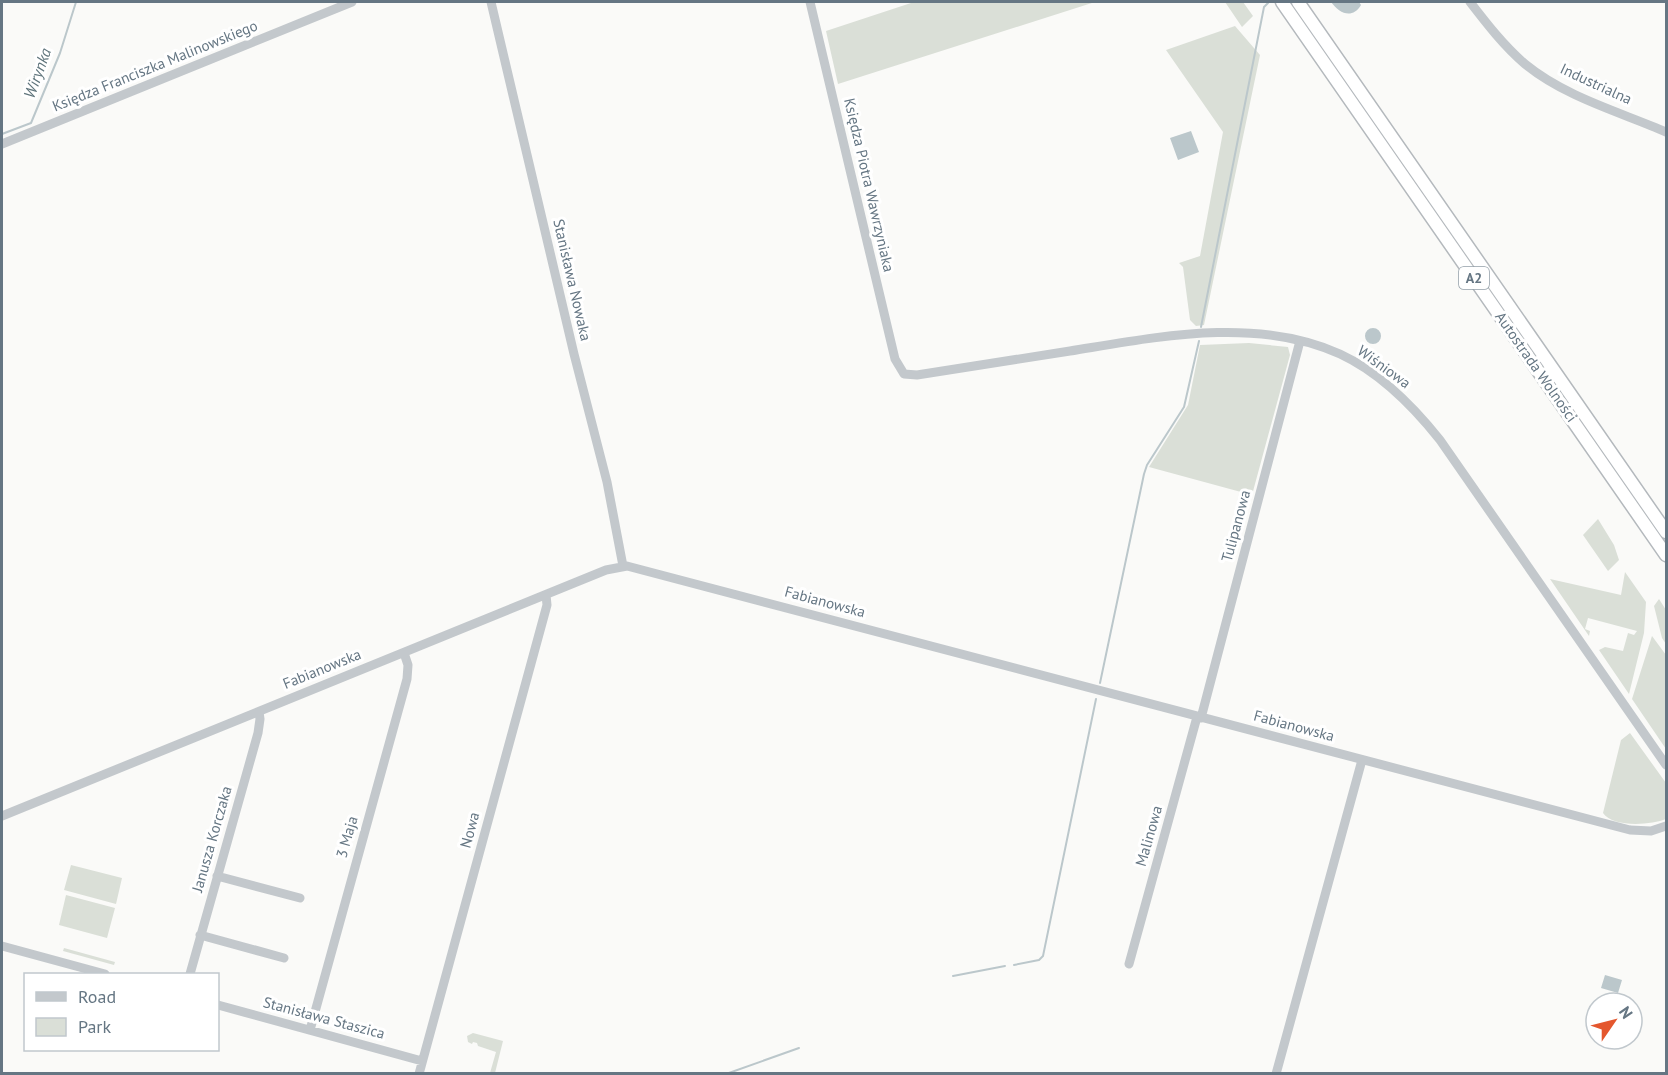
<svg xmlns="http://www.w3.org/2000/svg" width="1668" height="1075" viewBox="0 0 1668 1075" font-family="'PT Sans',sans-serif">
	<rect width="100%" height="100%" fill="#fafaf8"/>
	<path fill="#dadfd7" d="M914 2H1095L838 84 826 31Z
		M1225 2H1243L1253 16 1242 27Z
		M1235 26 1260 55 1204 325 1196 326 1190 320 1183 267 1179 263 1200 256 1223 132 1166 50Z
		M1249 343 1288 347 1290 355 1252 495 1149 467 1188 405 1200 345Z
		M1598 519 1614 545 1619 560 1608 571 1583 535Z
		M1625 572 1646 602 1644 633 1629 694 1599 650 1605 647 1623 651 1628 633 1634 635 1637 631 1588 618 1585 629 1590 631 1589 636 1550 579 1621 595Z
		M1659 599 1666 610V644L1662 638 1654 606Z
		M1652 636 1666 655V749L1632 699Z
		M1630 733 1666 783V819C1651 825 1613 828 1603 813L1621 740Z
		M71 865 122 878 116 904 64 890Z
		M66 895 115 908 107 938 59 925Z
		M64 948 115 962 114 965 63 951Z
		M473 1033 503 1041 495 1073H490L496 1052 478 1046 477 1043 473 1042 472 1044 468 1042 467 1036Z"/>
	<path fill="#bbc7cb" d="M1331 2H1359L1361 5C1352 20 1339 13 1331 2Z
		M1191 131 1199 152 1178 160 1170 138Z
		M1365 336a8 8 0 1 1 16 0a8 8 0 1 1-16 0Z
		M1605 975 1622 980 1618 993 1601 988Z"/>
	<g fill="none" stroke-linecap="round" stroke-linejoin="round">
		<path stroke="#bbc7cb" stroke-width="2" d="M2 134 31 123 60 53 76 2
			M1201 327 1264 7 1268 3
			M1100 683 1144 474 1147 465 1184 407 1199 341
			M1014 965 1039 960 1043 956 1096 699
			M953 976 1005 966
			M726 1074 799 1048"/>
		<g stroke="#b4b9bd" stroke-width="15">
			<path id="highway" d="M1282 2 1666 555
				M1298 2 1666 532"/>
		</g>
		<path stroke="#c3c8cc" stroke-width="9" d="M491 2 574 354 607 482 623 566
			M810 2 895 359 904 374 917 375C968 367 1019 359 1070 351 1157 337 1256 316 1340 354 1381 373 1413 406 1440 440L1666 765
			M1470 2C1487 24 1504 46 1525 64 1565 97 1620 112 1666 132
			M2 144 352 2
			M1201 718 1300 341
			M2 816 606 570 627 566 1630 830 1651 831 1666 826
			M217 876 300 898
			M200 935 284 958
			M2 946 105 974
			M1129 964 1197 717
			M190 974 258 733 260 719 259 712
			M218 1005 422 1061
			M310 1030 407 679 408 665 404 653
			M419 1074 547 605 546 595
			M1276 1074 1362 760"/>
		<use href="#highway" stroke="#fff" stroke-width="12"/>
	</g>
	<g text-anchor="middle" stroke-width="6" stroke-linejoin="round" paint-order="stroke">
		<rect fill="#fff" stroke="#939fa8" stroke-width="1.5" x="1459" y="267" width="30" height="22" rx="4.5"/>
		<g font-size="14" font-weight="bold" fill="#657683">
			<text x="1474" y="283">A2</text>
		</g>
		<g font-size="15" fill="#657683" stroke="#fff">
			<text transform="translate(155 66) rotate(-22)" y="5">Księdza Franciszka Malinowskiego</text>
			<text transform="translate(1596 84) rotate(25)" y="5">Industrialna</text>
			<text transform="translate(869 185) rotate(77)" y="5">Księdza Piotra Wawrzyniaka</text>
			<text transform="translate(572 280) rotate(77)" y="5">Stanisława Nowaka</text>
			<text transform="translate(1384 367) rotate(36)" y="5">Wiśniowa</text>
			<text transform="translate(1536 367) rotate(55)" y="5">Autostrada Wolności</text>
			<text transform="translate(1236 526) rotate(-75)" y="5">Tulipanowa</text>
			<text transform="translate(825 602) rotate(15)" y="5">Fabianowska</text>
			<text transform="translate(322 669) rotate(-22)" y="5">Fabianowska</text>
			<text transform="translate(1294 726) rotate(15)" y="5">Fabianowska</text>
			<text transform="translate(470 830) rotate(-75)" y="5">Nowa</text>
			<text transform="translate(1149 836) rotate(-74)" y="5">Malinowa</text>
			<text transform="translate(347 837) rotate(-74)" y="5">3 Maja</text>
			<text transform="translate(212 839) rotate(-74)" y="5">Janusza Korczaka</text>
			<text transform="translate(324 1018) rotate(15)" y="5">Stanisława Staszica</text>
		</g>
		<g font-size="16" font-style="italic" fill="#60757c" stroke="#fff">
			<text transform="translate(37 73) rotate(-70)" y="6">Wirynka</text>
		</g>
	</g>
	<rect width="1668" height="1075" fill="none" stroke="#657683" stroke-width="6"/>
	<rect x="24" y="973" width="195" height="78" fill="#ffffff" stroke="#c1c8cd" stroke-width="1.5"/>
	<rect x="36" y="992" width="30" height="9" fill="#c3c8cc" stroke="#c1c8cd" stroke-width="1.5"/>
	<text x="78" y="1003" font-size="18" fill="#657683">Road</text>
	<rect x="36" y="1018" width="30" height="18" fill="#dadfd7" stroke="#c1c8cd" stroke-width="1.5"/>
	<text x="78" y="1033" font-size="18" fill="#657683">Park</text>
	<g transform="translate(1614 1021) rotate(55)"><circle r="28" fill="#ffffff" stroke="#c1c8cd" stroke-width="1.5"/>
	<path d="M0-4.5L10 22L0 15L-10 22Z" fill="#e4572e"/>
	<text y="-9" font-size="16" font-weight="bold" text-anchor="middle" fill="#657683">N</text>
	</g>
</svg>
